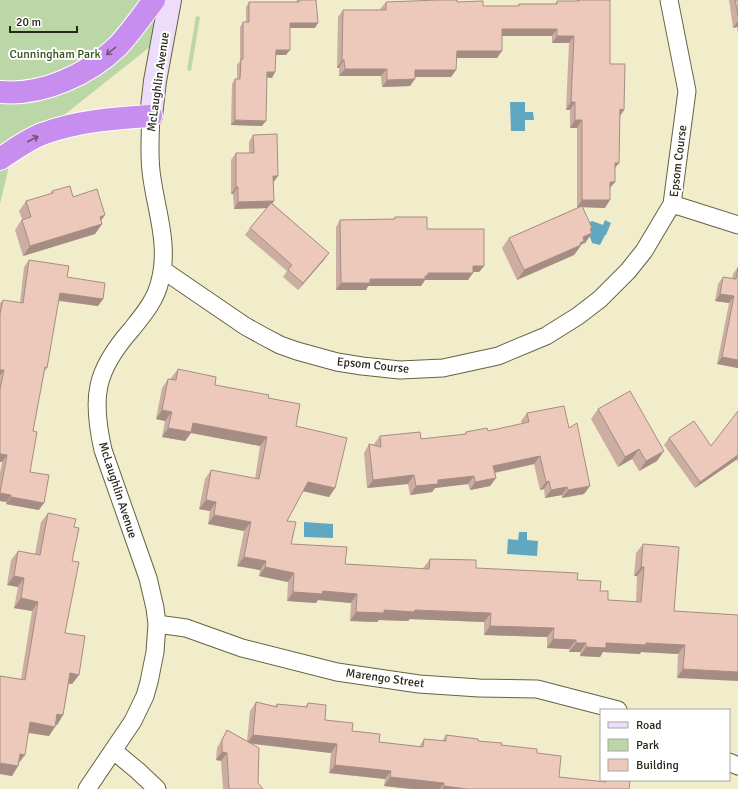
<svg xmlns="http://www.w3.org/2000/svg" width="738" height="789" viewBox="0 0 738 789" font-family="Signika,sans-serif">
	<rect width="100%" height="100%" fill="#f1ecca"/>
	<path fill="#bbd6a7" d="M0 0H158L151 46 11 157 0 204Z
		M196 16 200 17 191 71 187 70Z"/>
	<path fill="#60a8c2" d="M510 102H525V112H533L534 120H525V131H511Z
		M605 220 611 223 606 235H605L600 245 592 243 586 225 592 221 603 225Z
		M304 522 333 524V538L304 537Z
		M519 532H527V540L538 541 537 556 507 554 508 539 518 540Z"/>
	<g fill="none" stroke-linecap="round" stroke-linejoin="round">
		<g stroke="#676244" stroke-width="19">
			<path id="street" d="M672 204 738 225
				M163 270 245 326 263 336 280 345 297 351 337 362 362 366 400 370 443 368 498 356 546 336 578 316 600 299 628 271 644 251 672 204 687 91 669 0
				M157 624 186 628 242 648 337 672 419 684 479 688 537 689 618 710
				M114 751 138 771 157 789
				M729 762 738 766
				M87 789 133 721 145 696 149 682 155 652 157 624 155 608 148 578 103 450C91 397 95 371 131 330 143 315 156 300 160 281 170 243 155 208 151 171 149 153 150 135 151 116"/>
		</g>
		<g stroke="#676244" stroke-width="24">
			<path id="secondary" d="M151 116 155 81 170 0"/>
		</g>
		<g stroke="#fff" stroke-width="24">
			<path id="highway" d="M0 92C41 96 88 75 118 46 131 32 142 16 154 0
				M0 159C13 150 27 140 42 134 77 121 115 118 151 116"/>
		</g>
		<use href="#street" stroke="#fff" stroke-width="17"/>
		<use href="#secondary" stroke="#eeddfa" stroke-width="22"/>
		<use href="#highway" stroke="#c78eef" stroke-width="22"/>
	</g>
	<path fill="#ccada2" d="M297 0H316L315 28H290L286 55H276L272 78 267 77 262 126 231 125 232 84 235 79H237V65L240 61V27L243 22H246V7L249 2H296Z
		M436 0H457V2L483 6H518L519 4H555L557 1H577V0H610V64L624 110 620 116 619 163 615 168V182L610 188 605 208 583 207 592 233 585 243 582 244 574 255 517 280 502 248 509 238 579 207H577V128H570V110H566L569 43H552V36H502L497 58H456V70L451 77H415L410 86 382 87 381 76H339V68H337L338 17 343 10H381L380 9 386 2 435 1Z
		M729 0H738V34L737 27 733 28Z
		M253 135 273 182 272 203 329 253 324 260 298 290 283 277 287 271 245 235 250 228 267 208 234 209 233 194H231V160L236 153H249V142Z
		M52 191 73 197 101 221 102 224 95 234 23 256 15 230 22 219 19 211 26 201 50 194Z
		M395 217 427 229 484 266 479 272H473L468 280H425L421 286H368L366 290H336V227L340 220 394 219Z
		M29 260 67 277 103 299 98 306 58 301 47 368 44 372 33 431 30 472 39 510 6 504 7 502 0 501V472L2 462H0V303L3 300 20 303 24 267Z
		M738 267V368L717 364 729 303 715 301 718 284 723 277 732 279 733 274Z
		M178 369 215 385 268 398 296 426 335 488 329 497 303 491 287 521 291 544 345 564 423 569V568L430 559 476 568 577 580 600 591 608 600 636 602 637 576H634L636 553 643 544 674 611 738 615 677 678 678 654 641 652 640 654 603 652 600 657 580 656V652H569V649L547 648V637L484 635V622L410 619 408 621 379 620 377 622 350 621 351 603 318 600 316 603 287 601 288 582 259 576 260 570 237 566 244 531 208 524 210 511 199 509 205 479 211 470 255 479 260 446 191 433 185 441 162 437 165 421 156 419 162 388 168 379H171V378Z
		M598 409 657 461 639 471 632 459 618 467 591 419Z
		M738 411V461L736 460 695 488 664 445 669 438 711 446Z
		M527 413 569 428 584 494 562 498V495L545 498 544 489 540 490 534 464 495 473 496 478 490 486 470 490 468 484 435 488 432 492 410 495 408 484 367 488 364 453 369 444 374 445V444L380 436 421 439 465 434 466 432 488 431 522 424 521 421Z
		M48 513 74 527 65 633 79 675 72 684 69 683 63 715 57 725 55 724 49 736 28 733 18 766 12 776 0 774V676L21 679 32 611 14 608 18 587 7 585 11 560 18 551 35 554 41 522Z
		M256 702 275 706 277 704 305 707 308 703 325 720 379 742 419 747 424 739 442 741 446 735 501 745 537 753 559 777 603 782 605 780H620L629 789H412L384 786 385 779 329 773 331 753 251 744 258 783 263 789H223L221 761 216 760 217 748 227 730 247 741 250 711Z"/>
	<path fill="#a68d84" d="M738 21V26L737 27 733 28Z
		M290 23H318L315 28H286Z
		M502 29H557L552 36H497Z
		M557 36H574L569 43H552Z
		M276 50H290L286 55H273Z
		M457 51H502L497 58H451Z
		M342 60H344L339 68H337Z
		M345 69H387L381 76H339Z
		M415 70H456L451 77H410Z
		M267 72H275L272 78 263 77Z
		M415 79 410 86 382 87 387 80Z
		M571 102H575L570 110H566Z
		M620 109 624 110 619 117Z
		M235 120 266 121 262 126 231 125Z
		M575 120H582L577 128H570Z
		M615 163H619L613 170Z
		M273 176H278L273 183Z
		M610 182H615L609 189Z
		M236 187H238L233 194H231Z
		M582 200H610L605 208 577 207Z
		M274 201 269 208 234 209 238 202Z
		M105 215 98 225 102 224 95 234 23 256 30 246Z
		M592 228 586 235 592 233 585 243 582 244 574 255 517 280 524 270 583 237Z
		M329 253 324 260 298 290 303 283Z
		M473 266H484L479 272H468Z
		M428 273H473L468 280H425L421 286H368L366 290H336L341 283Z
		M60 293 103 299 98 306 55 300Z
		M720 294 734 296 729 303 715 301Z
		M722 357 738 360V368L717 364Z
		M0 370H4L0 375Z
		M162 410 172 412 165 421 156 419Z
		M193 423 267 437 260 446 191 433 185 441 162 437 168 428Z
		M639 449 632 459 618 467 625 457Z
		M664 451 657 461 639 471 646 461Z
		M0 454 7 455 2 462H0Z
		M738 455V457L736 460 695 488 700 482Z
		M540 456 534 464 488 474 493 466Z
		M414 475 408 484 367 488 373 480Z
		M474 476 468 484 435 488 432 492 410 495 416 486 438 480Z
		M496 478 490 486 470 490 475 482Z
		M549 481 544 489 540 490 546 482Z
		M308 482 335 488 329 497 302 491Z
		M590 486 584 494 562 498 568 490Z
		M567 487 562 495 545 498 551 490Z
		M0 493 11 495 7 502 0 501Z
		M11 497 44 503 39 510 6 504Z
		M206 500 216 502 210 511 199 509Z
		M214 515 251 522 244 531 208 524Z
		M244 557 266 561 260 570 237 566Z
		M265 567 294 573 288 582 259 576Z
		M641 567H644L637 576H634Z
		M14 576 24 578 18 587 7 585Z
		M323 591 357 594 351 603 318 600 316 603 287 601 293 592Z
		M21 598 38 602 32 611 14 608Z
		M384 610H415L491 613 484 622 410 619 408 621 379 620 377 622 350 621 356 612Z
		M490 626 554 628 547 637 484 635Z
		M553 639 576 640 569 649 547 648Z
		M576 643H586L580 652H569Z
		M606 643H646L685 645 678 654 641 652 640 654 603 652 600 657 580 656 586 647Z
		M683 669 738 672V681L677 678Z
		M70 673 79 675 72 684 64 683Z
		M57 714 63 715 57 725 50 723Z
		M30 722 55 727 49 736 24 732Z
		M253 735 337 744 331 753 247 743Z
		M222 752 227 753 221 761 216 760Z
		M20 754 25 755 18 764Z
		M0 763 18 766 12 776 0 774Z
		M335 765 391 771 385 779 329 773Z
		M390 777 444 783 440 789H412L384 786Z
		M444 786 467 789H442Z"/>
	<path fill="#edc9bc" stroke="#a68d84" d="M299 0H316L318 23H290V50H276L275 72H267L266 121 235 120V79H240L241 59H243V22H249V2H299Z
		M438 0H457V2L483 1V6H519V4H557V1H579V0H610V64H625L624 110 620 109 619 163H615V182H610V200H582V120H575V102H571L574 36H557V29H502V51H457L456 70H415V79L387 80V69H345L344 60H342L343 10H386V2Z
		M735 0H738V16Z
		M277 134 278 176H273L274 201 238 202V187H236V153H254L253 135Z
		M70 186 73 197 97 189 105 215 100 217 102 224 30 246 22 220 31 217 26 201 53 193 52 191Z
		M271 203 329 253 303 283 288 270 292 265 250 228Z
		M582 206 592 228 590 229 592 233 583 237 584 241 580 243 581 245 524 270 509 238Z
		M395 217H427V229H484V266H473V273H428V275L425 276V279H370V283H341L340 220 395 219Z
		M29 260 69 266 67 277 105 283 103 299 60 293 47 368 45 367 33 431 37 432 30 472 49 475 44 503 11 497V495L0 493 7 455 0 454V389L4 370H0V314L3 300 23 303Z
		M738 267V360L722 357 734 296 720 294 723 277 736 279Z
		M178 369 216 377 215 385 269 395 268 398 300 404 296 426 347 438 335 488 308 482 287 521 296 522 291 544 347 547 345 564 429 569 430 559 476 560V568L578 573 577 580 601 581 600 591H608V600L641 602 644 567H641L643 544 679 547 674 611 738 615V672L683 669 685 645 646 643V645L606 643V648L586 647V643H576V640L553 639 554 628 490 626 491 613 415 610 414 612 384 610V613L356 612 357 594 323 591 322 594 293 592 294 573 265 567 266 561 244 557 251 522 214 515 216 502 206 500 211 470 259 479 267 437 193 423 191 432 168 428 172 412 162 410 168 379 176 380Z
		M630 391 664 451 646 461 639 449 625 457 598 409Z
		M564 406 569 428 577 423 590 486 568 490 567 487 551 490 549 481 546 482 540 456 493 466 496 478 475 482 474 476 438 480V484L416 486 414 475 373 480 369 444 381 447 380 436 420 432 421 439 466 434V432L487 428 488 431 529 422 527 413Z
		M738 411V455L700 482 669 438 694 421 711 446Z
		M48 513 76 519 74 527 79 528 72 561 79 562 65 633 85 636 79 675 70 673 63 715 57 714 55 727 30 722 25 755 20 754 18 766 0 763V676L25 680 38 602 21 598 24 578 14 576 18 551 40 555Z
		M256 702 277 707V704L307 707 308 703 326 705 325 720 353 723 352 731 380 734 379 742 423 747 424 739 446 741V735L478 739V741L502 743 501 745 537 749V753L561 756 559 777 606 782V780H620L630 781 629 789H467L444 786V783L390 777 391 771 335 765 337 744 253 735Z
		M227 730 259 748 258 783 263 789H230L229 788 227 753 222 752V740Z"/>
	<defs><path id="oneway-shaft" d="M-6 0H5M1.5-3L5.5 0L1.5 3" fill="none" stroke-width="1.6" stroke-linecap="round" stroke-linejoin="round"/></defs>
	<g stroke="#705579">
		<use href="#oneway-shaft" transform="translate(111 51) rotate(141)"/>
		<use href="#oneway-shaft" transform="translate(33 139) rotate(-28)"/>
	</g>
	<g text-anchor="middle" stroke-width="4" stroke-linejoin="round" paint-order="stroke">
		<g font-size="12" fill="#324e15" stroke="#fff">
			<text x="55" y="58">Cunningham Park</text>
		</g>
		<g font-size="12" fill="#282619" stroke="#fff">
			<text transform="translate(158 82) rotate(-82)" y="4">McLaughlin Avenue</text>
			<text transform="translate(678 161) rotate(-83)" y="4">Epsom Course</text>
			<text transform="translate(373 365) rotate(6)" y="4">Epsom Course</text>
			<text transform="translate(118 490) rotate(72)" y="4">McLaughlin Avenue</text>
			<text transform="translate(385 678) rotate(8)" y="4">Marengo Street</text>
		</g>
	</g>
	<rect x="600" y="709" width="130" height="72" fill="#ffffff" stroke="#a9a8a3"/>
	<rect x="608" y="722" width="20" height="6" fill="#eeddfa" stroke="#a9a8a3"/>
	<text x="636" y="729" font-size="12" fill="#282619">Road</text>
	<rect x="608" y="739" width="20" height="12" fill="#bbd6a7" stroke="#a9a8a3"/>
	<text x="636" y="749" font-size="12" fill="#282619">Park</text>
	<rect x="608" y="759" width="20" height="12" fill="#edc9bc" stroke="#a9a8a3"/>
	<text x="636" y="769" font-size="12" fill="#282619">Building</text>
	<path d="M10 26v6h67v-6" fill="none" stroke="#282619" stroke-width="2"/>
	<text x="16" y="26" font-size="12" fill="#282619" stroke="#ffffff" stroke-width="3" paint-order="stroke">20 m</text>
</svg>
